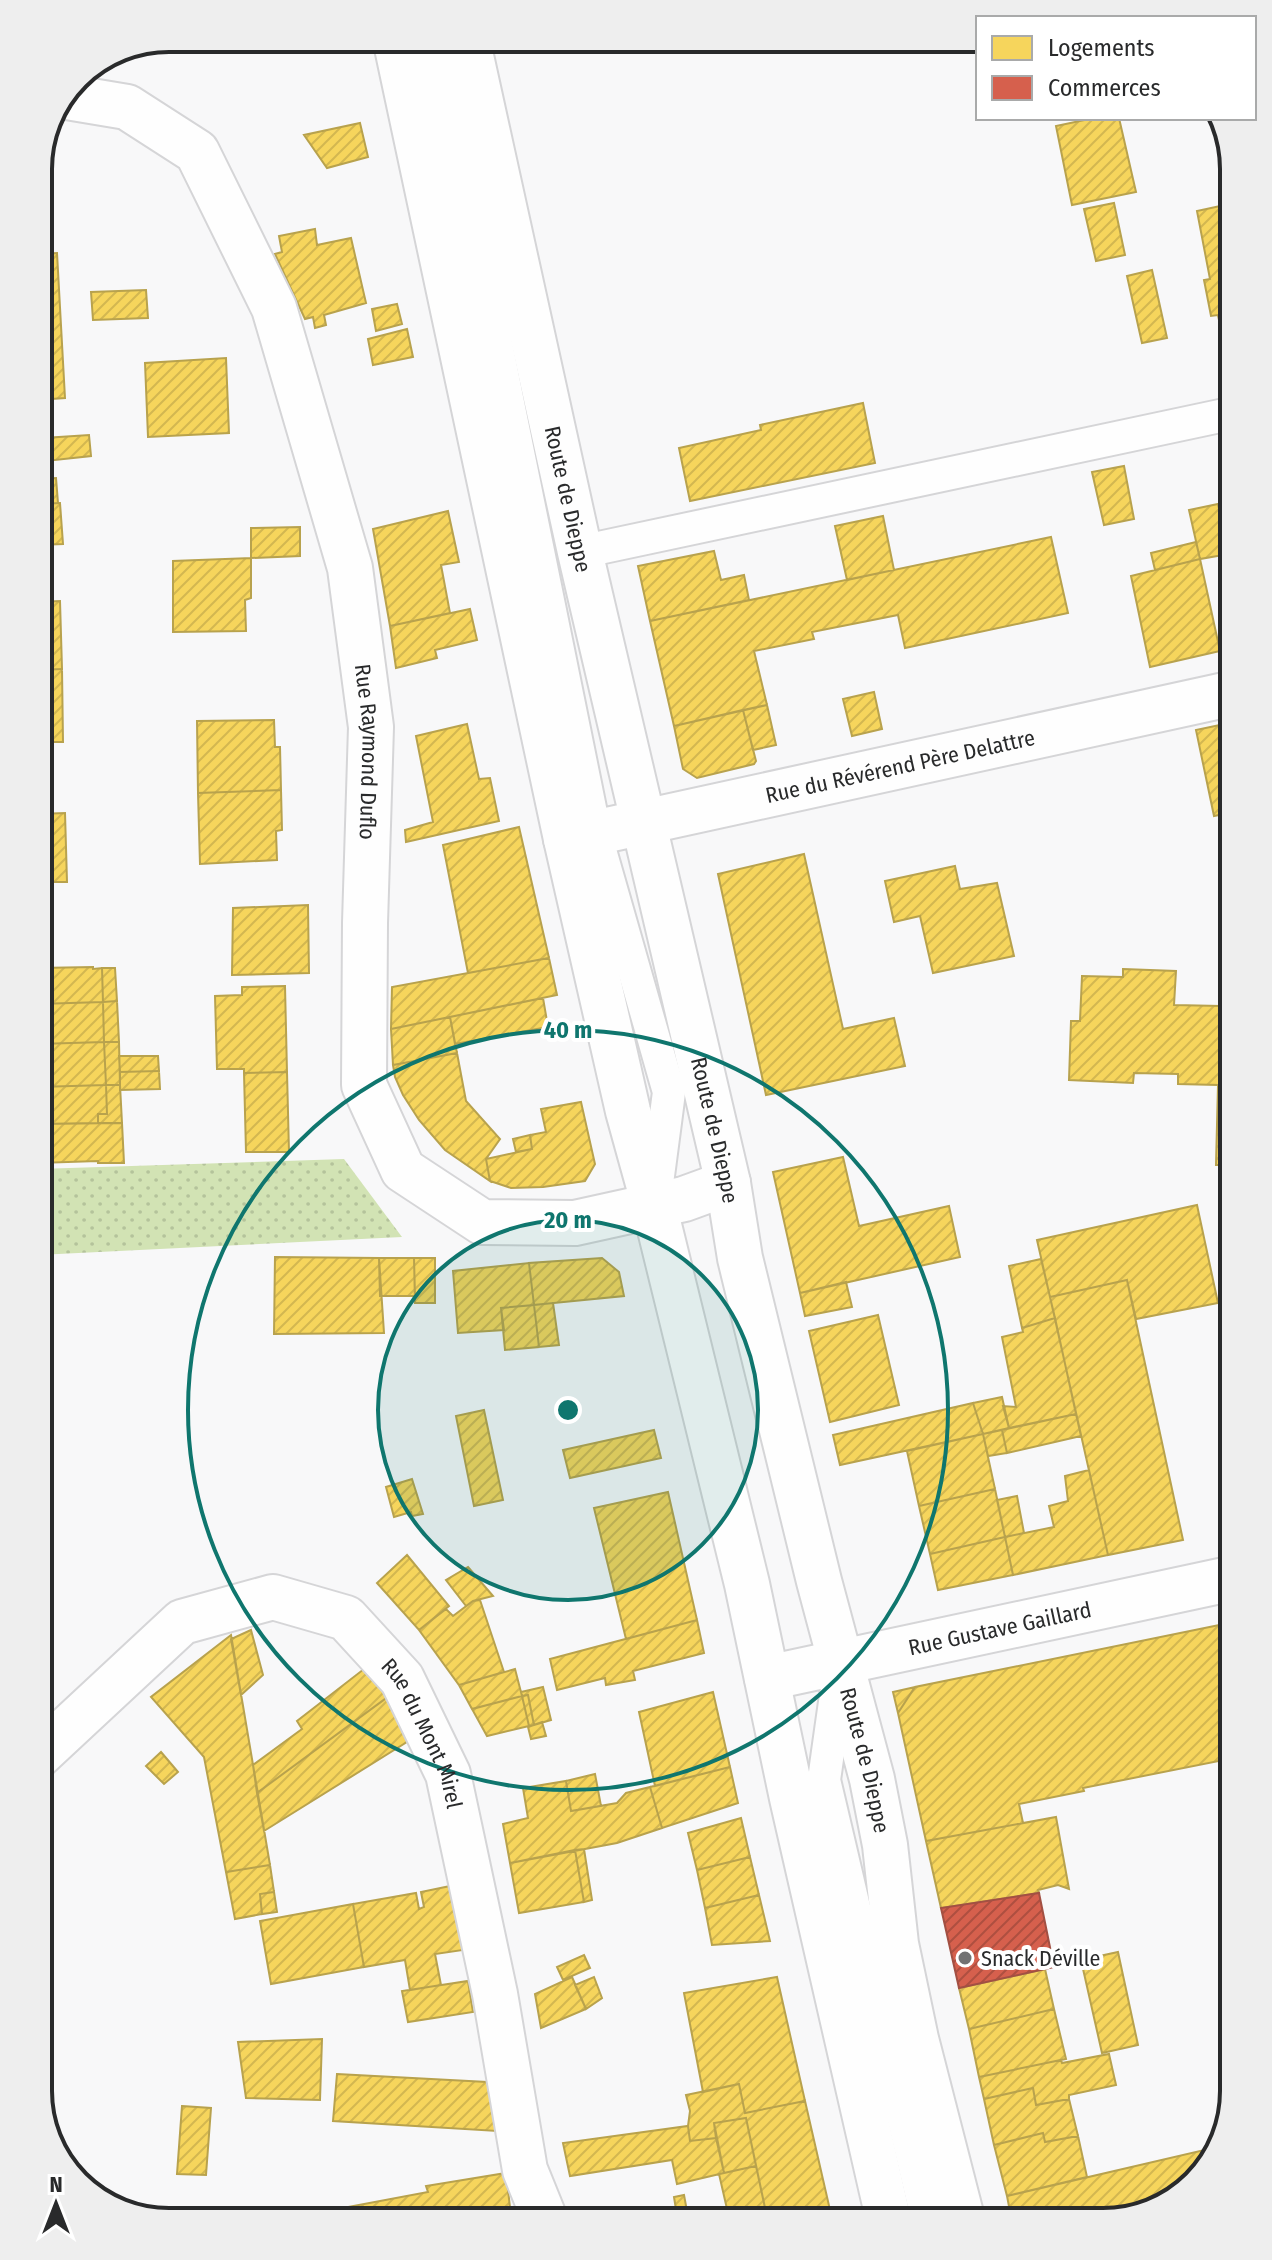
<svg xmlns="http://www.w3.org/2000/svg" width="1272" height="2260" viewBox="0 0 1272 2260" font-family="'Fira Sans Condensed',sans-serif">
	<defs>
		<pattern id="garden-dots" width="8" height="8" patternUnits="userSpaceOnUse" patternTransform="scale(2)"><rect width="8" height="8" fill="#d2e3b4"/><path d="M2 2h.1M6 6h.1" fill="none" stroke="#b4c39b" stroke-width="1.8" stroke-linecap="round"/></pattern>
		<pattern id="homes-hatch" width="6" height="6" patternUnits="userSpaceOnUse" patternTransform="scale(2)"><rect width="6" height="6" fill="#f6d55c"/><path d="M-1 1l2-2M0 6l6-6M5 7l2-2" fill="none" stroke="#d3b750"/></pattern>
		<pattern id="shops-hatch" width="6" height="6" patternUnits="userSpaceOnUse" patternTransform="scale(2)"><rect width="6" height="6" fill="#d6604d"/><path d="M-1 1l2-2M0 6l6-6M5 7l2-2" fill="none" stroke="#ae4f40"/></pattern>
	</defs>
	<rect width="100%" height="100%" fill="#f8f8f9"/>
	<path fill="url(#garden-dots)" d="M344 1159 402 1237 38 1255V1169Z"/>
	<path fill="url(#homes-hatch)" stroke="#b8a24d" stroke-width="2" d="M1094 118H1119L1136 192 1072 205 1056 126Z
		M360 123 368 157 327 168 304 135Z
		M1114 203 1125 255 1096 261 1084 209Z
		M1234 203V382H1231L1218 315 1211 316 1204 280 1210 279 1197 211Z
		M315 229 317 245 351 238 366 303 324 315 326 325 315 328 313 317 305 319 275 254 282 252 279 236Z
		M57 253 65 398 38 400V254Z
		M1152 270 1167 338 1142 343 1127 276Z
		M146 290 148 318 93 320 91 292Z
		M397 304 402 324 376 331 372 309Z
		M407 329 413 357 373 365 368 339Z
		M226 358 229 433 148 437 145 363Z
		M863 403 875 463 690 501 679 448 761 430 760 425Z
		M89 435 91 456 46 461 44 438Z
		M1124 466 1134 519 1104 525 1092 472Z
		M56 478 58 503 38 504V479Z
		M60 503 63 544 38 545V504Z
		M1218 504 1229 554 1200 559 1189 510Z
		M448 511 459 562 441 565 450 613 390 626 373 529Z
		M883 516 894 570 847 580 835 526Z
		M300 527V556L251 558V528Z
		M1051 537 1068 613 905 648 898 615 812 632 814 639 754 651 767 705 674 726 650 621Z
		M1196 542 1200 559 1155 570 1151 553Z
		M714 551 721 580 744 575 749 600 650 621 638 566Z
		M251 558V598L245 600 246 631 173 632V561Z
		M1200 559 1220 651 1150 667 1131 576Z
		M60 601 62 669 38 670V602Z
		M470 609 477 640 435 650 437 658 396 668 390 626Z
		M62 669 63 742H38V670Z
		M874 692 882 729 852 736 843 699Z
		M767 705 776 745 753 750 743 710Z
		M743 710 756 761 754 764 697 778 683 769 674 726Z
		M274 720 275 747H280L281 790 198 793 197 721Z
		M1234 722V812L1214 816 1196 730Z
		M467 724 479 779 490 778 499 821 406 842 405 830 433 822 416 736Z
		M281 790 282 830 276 831 277 860 200 864 198 793Z
		M65 813 67 882H38V814Z
		M519 827 549 958 468 973 443 845Z
		M804 854 843 1029 894 1018 905 1066 766 1095 718 874Z
		M955 866 960 889 997 883 1014 956 933 973 920 916 894 922 885 881Z
		M308 905 309 973 232 975 233 908Z
		M549 958 557 995 391 1029 392 987Z
		M93 967V969L102 968 103 1002 38 1004V968Z
		M102 968H115L117 1001 103 1002Z
		M1123 969 1176 971 1174 1005 1221 1006 1222 992 1234 982V1165H1216L1218 1085 1178 1084V1074L1134 1073 1133 1083 1069 1080 1071 1021H1080L1082 976 1123 977Z
		M285 986 287 1072 244 1073V1069H217L215 996 242 995V987Z
		M543 998 548 1027 455 1044 450 1017Z
		M117 1001 119 1042H104L103 1002Z
		M103 1002 104 1042 38 1044V1004Z
		M450 1017 457 1053 393 1065 391 1029Z
		M104 1042 106 1085 38 1087V1044Z
		M104 1042H119L120 1085H106Z
		M457 1053 466 1101 500 1139 486 1159 490 1181 445 1150 419 1120 403 1095 395 1077 393 1065Z
		M119 1056H158L159 1071 120 1072Z
		M159 1071 160 1089 120 1090V1072Z
		M287 1072 289 1152H246L244 1073Z
		M106 1085 107 1114H98V1123L38 1124V1087Z
		M106 1085H120L122 1123H98V1114H107Z
		M581 1102 595 1164 585 1181 543 1187 511 1188 490 1181 486 1159 532 1149 530 1135 546 1132 541 1109Z
		M122 1123 124 1163H98V1161L38 1163V1124Z
		M530 1135 532 1149 516 1152 513 1139Z
		M843 1157 859 1226 949 1206 960 1257 800 1293 773 1172Z
		M1197 1205 1218 1303 1136 1319 1127 1280 1050 1297 1037 1240Z
		M275 1257 379 1258 384 1333 274 1334Z
		M379 1258H414L415 1296H380Z
		M414 1258H435V1303H415Z
		M602 1258 619 1272 624 1296 534 1305 529 1263Z
		M1041 1259 1055 1318 1022 1328 1009 1266Z
		M529 1263 534 1305 501 1308 504 1330 458 1333 453 1271Z
		M1127 1280 1183 1540 1108 1555 1050 1297Z
		M846 1282 852 1307 805 1316 800 1293Z
		M553 1303 559 1345 539 1347 534 1305Z
		M534 1305 539 1347 505 1350 501 1308Z
		M878 1315 899 1405 830 1422 809 1331Z
		M1055 1318 1076 1414 1009 1428 1003 1406 1016 1407 1002 1337 1023 1332 1022 1328Z
		M1002 1397 1009 1428 983 1434 973 1403Z
		M973 1403 983 1434 840 1465 833 1435Z
		M484 1410 503 1500 474 1506 456 1416Z
		M1076 1414 1081 1436 1007 1453 1002 1430Z
		M654 1430 661 1458 570 1478 563 1450Z
		M1002 1430 1007 1453 988 1456 983 1434Z
		M983 1434 995 1489 919 1506 907 1451Z
		M1089 1470 1108 1555 1013 1575 1005 1537 1054 1527 1049 1506 1068 1501 1065 1476Z
		M412 1479 423 1514 412 1516 411 1512 394 1517 386 1487Z
		M995 1489 1005 1537 930 1554 919 1506Z
		M668 1492 697 1620 626 1639 594 1508Z
		M1017 1496 1024 1533 1005 1537 997 1500Z
		M1005 1537 1013 1575 938 1590 930 1554Z
		M407 1555 449 1606 419 1630 377 1583Z
		M468 1567 493 1596 473 1601 466 1606 446 1580Z
		M480 1600 504 1672 459 1685 419 1630 446 1609 453 1616 473 1601Z
		M697 1620 704 1653 633 1671 635 1680 606 1685 605 1678 557 1690 550 1659Z
		M1234 1622V1758L1083 1788 1084 1791 1019 1804 1023 1823 926 1841 898 1713 915 1687Z
		M251 1630 263 1675 241 1695 231 1639Z
		M231 1635 270 1865 226 1872 204 1757 151 1697Z
		M364 1669 389 1696 257 1793 253 1765 302 1729 297 1721Z
		M515 1669 522 1696 472 1709 459 1685Z
		M543 1687 551 1720 534 1725 528 1695 522 1696 521 1692Z
		M915 1687 898 1713 893 1692Z
		M713 1692 730 1767 655 1786 639 1712Z
		M528 1695 534 1725 529 1726 522 1696Z
		M389 1696 415 1737 264 1831 257 1793Z
		M522 1696 529 1726 487 1736 472 1709Z
		M542 1722 546 1736 531 1739 528 1727Z
		M161 1752 178 1772 164 1784 146 1766Z
		M730 1767 738 1803 662 1828 650 1787Z
		M595 1774 601 1806 571 1811 566 1781Z
		M566 1781 571 1811 617 1803 626 1793 650 1787 662 1828 617 1843 510 1863 503 1824 528 1818 523 1788Z
		M1056 1817 1069 1889 1058 1885 1038 1890 1039 1893 941 1908 926 1841Z
		M741 1818 750 1857 697 1870 688 1833Z
		M584 1849 592 1900 584 1902 575 1850Z
		M575 1850 584 1902 519 1913 510 1863Z
		M750 1857 759 1895 705 1908 697 1870Z
		M270 1865 274 1892 260 1894 262 1914 235 1919 226 1872Z
		M455 1885 463 1950 435 1954 441 1985 410 1990 405 1960 364 1967 353 1904 416 1893 419 1909 424 1907 421 1892Z
		M274 1892 277 1912 262 1914 260 1894Z
		M759 1895 770 1941 712 1945 705 1908Z
		M353 1904 364 1967 271 1984 260 1921Z
		M1118 1952 1138 2045 1102 2053 1081 1960Z
		M584 1955 590 1968 563 1980 557 1967Z
		M1045 1969 1054 2009 969 2029 959 1988Z
		M572 1977 586 2009 541 2028 535 1994Z
		M594 1977 602 1998 586 2009 575 1985Z
		M777 1977 805 2101 745 2113 739 2084 703 2092 684 1993Z
		M468 1981 473 2012 408 2022 402 1991Z
		M1054 2009 1066 2059 979 2077 969 2029Z
		M322 2039 320 2100 246 2098 238 2042Z
		M1109 2054 1116 2085 1069 2095V2099L1036 2105 1033 2088 984 2099 979 2077 1061 2060 1062 2063Z
		M337 2074 487 2082 497 2131 333 2121Z
		M739 2084 745 2113 805 2101 830 2210 777 2222H768L746 2118 714 2123 716 2138 690 2141 688 2126 690 2111 686 2095Z
		M1033 2088 1036 2105 1069 2099 1078 2136 1045 2142 1043 2133 994 2145 984 2099Z
		M182 2106 211 2108 206 2175 177 2174Z
		M746 2118 756 2166 724 2173 714 2123Z
		M688 2126 690 2141 716 2138 724 2173 677 2184 672 2160 570 2176 563 2143Z
		M1043 2133 1045 2142 1078 2136 1087 2177 1007 2196 994 2145Z
		M1217 2147 1212 2163 1161 2209 1123 2217 1121 2206 1092 2212 1094 2222H1012L1007 2196Z
		M756 2166 768 2222H730L719 2174Z
		M506 2173 511 2216 482 2222H352L348 2207 428 2192 426 2186Z
		M684 2195 689 2222H678L674 2197Z
		M835 2209 838 2222H777L830 2210Z
		M226 2212 307 2222H224Z"/>
	<path fill="url(#shops-hatch)" stroke="#a25043" stroke-width="2" d="M1039 1893 1054 1967 959 1988 941 1908Z"/>
	<g fill="none" stroke-linecap="round" stroke-linejoin="round">
		<g stroke="#d5d5d7" stroke-width="36">
			<path id="lane" d="M429 38 473 230 595 833 669 1092 656 1191
				M580 552 1234 413
				M839 1674 824 1780 928 2222"/>
		</g>
		<g stroke="#d5d5d7" stroke-width="48">
			<g id="street">
				<path id="s1" d="M67 97 127 107 197 152 274 308 350 568 371 727 365 923 364 1085 403 1170 482 1222 575 1223 684 1199 728 1183"/>
				<path id="s2" d="M566 839 1234 693"/>
				<path id="s3" d="M38 1756 182 1622 273 1597 346 1618 402 1679 448 1774 495 1994 525 2170 546 2222"/>
			</g>
		</g>
		<g stroke="#d5d5d7" stroke-width="48">
			<g id="secondary">
				<path d="M395 38 566 839 628 1111 654 1205 747 1584 792 1798 889 2222"/>
				<path id="s4" d="M467 38 580 552 728 1183 740 1258 819 1581 872 1779 885 1845 896 1944 916 2039 963 2222"/>
				<path id="s5" d="M767 1678 1234 1578"/>
			</g>
		</g>
		<use href="#lane" stroke="#fefefe" stroke-width="32"/>
		<use href="#street" stroke="#fefefe" stroke-width="44"/>
		<use href="#secondary" stroke="#fefefe" stroke-width="44"/>
	</g>
	<circle cx="568" cy="1410" r="190" fill="#0f766e" fill-opacity=".12"/>
	<g fill="none" stroke="#0f766e" stroke-width="4">
		<circle cx="568" cy="1410" r="190"/>
		<circle cx="568" cy="1410" r="380"/>
	</g>
	<circle fill="#717273" stroke="#fff" stroke-width="3" cx="965" cy="1958" r="8"/>
	<g text-anchor="middle" stroke-width="8" stroke-linejoin="round" paint-order="stroke">
		<g font-size="22" fill="#292a2b" stroke="#fff">
			<text dy="8" stroke="none"><textPath href="#s4" startOffset="472">Route de Dieppe</textPath></text>
			<text dy="8" stroke="none"><textPath href="#s1" startOffset="774">Rue Raymond Duflo</textPath></text>
			<text dy="8" stroke="none"><textPath href="#s2" startOffset="342">Rue du Révérend Père Delattre</textPath></text>
			<text dy="8" stroke="none"><textPath href="#s4" startOffset="1120">Route de Dieppe</textPath></text>
			<text dy="8" stroke="none"><textPath href="#s5" startOffset="238">Rue Gustave Gaillard</textPath></text>
			<text dy="8" stroke="none"><textPath href="#s3" startOffset="508">Rue du Mont Mirel</textPath></text>
			<text dy="8" stroke="none"><textPath href="#s4" startOffset="1768">Route de Dieppe</textPath></text>
		</g>
		<g font-size="22" fill="#292a2b" stroke="#fff" text-anchor="start">
			<text x="981" y="1966">Snack Déville</text>
		</g>
	</g>
	<path d="M0 0H1272V2260H0ZM169 52H1103A117 117 0 0 1 1220 169V2091A117 117 0 0 1 1103 2208H169A117 117 0 0 1 52 2091V169A117 117 0 0 1 169 52Z" fill="#eee" fill-rule="evenodd"/>
	<path fill="none" stroke="#292a2b" stroke-width="4" d="M169 52H1103A117 117 0 0 1 1220 169V2091A117 117 0 0 1 1103 2208H169A117 117 0 0 1 52 2091V169A117 117 0 0 1 169 52Z"/>
	<circle cx="568" cy="1410" r="12" fill="#0f766e" stroke="#fff" stroke-width="4"/>
	<g font-size="24" text-anchor="middle" font-weight="bold" fill="#0f766e" stroke="#fff" stroke-width="8" stroke-linejoin="round" paint-order="stroke">
		<text x="568" y="1038">40 m</text>
		<text x="568" y="1228">20 m</text>
	</g>
	<rect x="976" y="16" width="280" height="104" fill="#ffffff" stroke="#a9aaaa" stroke-width="2"/>
	<rect x="992" y="36" width="40" height="24" fill="#f6d55c" stroke="#a9aaaa" stroke-width="2"/>
	<text x="1048" y="56" font-size="24" fill="#292a2b">Logements</text>
	<rect x="992" y="76" width="40" height="24" fill="#d6604d" stroke="#a9aaaa" stroke-width="2"/>
	<text x="1048" y="96" font-size="24" fill="#292a2b">Commerces</text>
	<g transform="translate(56 2204)" stroke="#ffffff" stroke-width="6" paint-order="stroke">
	<path d="M0-6L14 30L0 20L-14 30Z" fill="#292a2b"/>
	<text y="-12" font-size="22" font-weight="bold" text-anchor="middle" fill="#292a2b">N</text>
	</g>
</svg>
